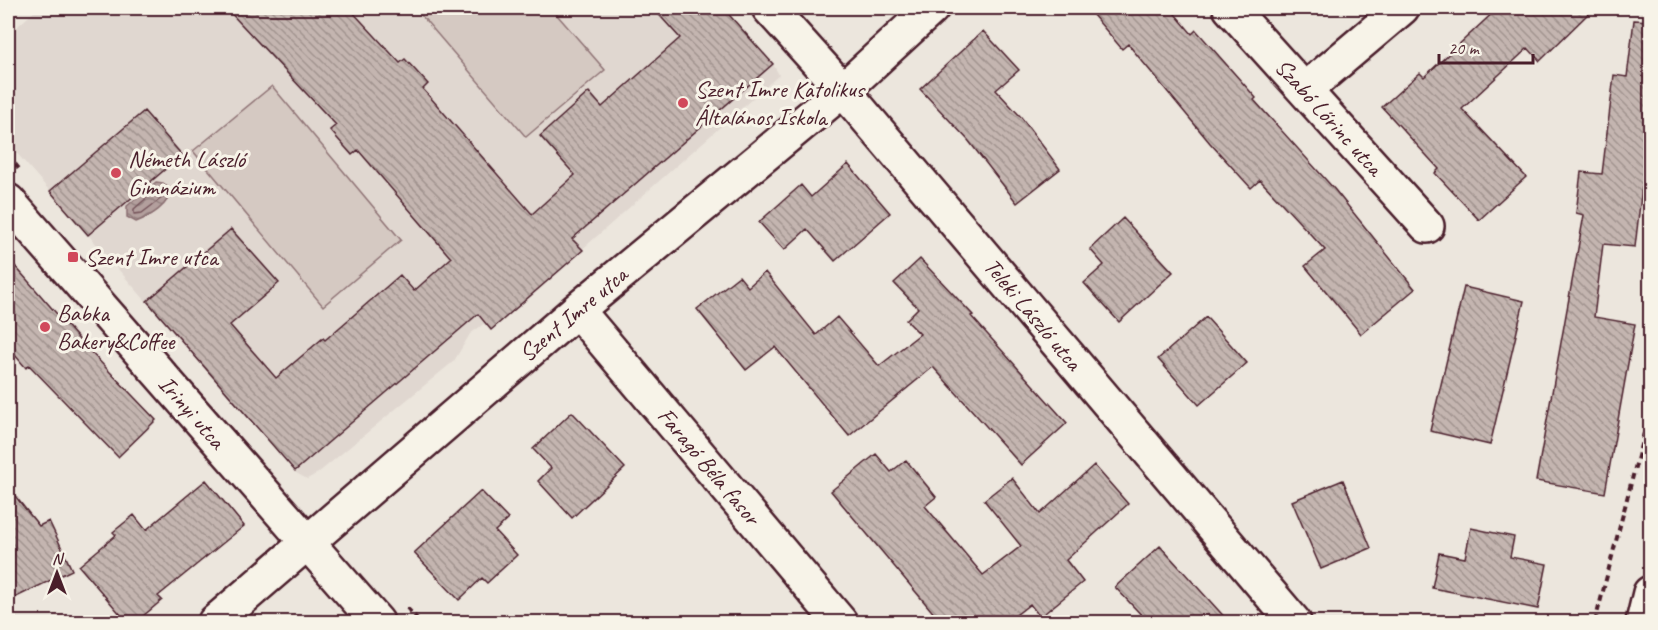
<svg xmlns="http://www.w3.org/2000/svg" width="1658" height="630" viewBox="0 0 1658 630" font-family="Caveat,sans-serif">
	<defs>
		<pattern id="water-waves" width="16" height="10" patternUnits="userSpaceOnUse" patternTransform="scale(1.5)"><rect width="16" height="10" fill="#b39f9d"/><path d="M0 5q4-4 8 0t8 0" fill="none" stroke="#948180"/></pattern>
		<pattern id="building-back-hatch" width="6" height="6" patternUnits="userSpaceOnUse" patternTransform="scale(1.5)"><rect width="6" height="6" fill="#c4b5b0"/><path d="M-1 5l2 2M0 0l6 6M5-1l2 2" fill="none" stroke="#a1938f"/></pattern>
	</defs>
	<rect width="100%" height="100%" fill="#ece6dd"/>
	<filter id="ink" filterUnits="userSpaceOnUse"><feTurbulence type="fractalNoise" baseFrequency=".0167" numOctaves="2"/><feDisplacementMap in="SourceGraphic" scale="12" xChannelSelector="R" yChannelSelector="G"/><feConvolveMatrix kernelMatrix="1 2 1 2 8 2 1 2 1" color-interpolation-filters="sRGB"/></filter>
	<g filter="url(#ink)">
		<path fill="#e0d7d0" d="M38 8H723L773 64 779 75 491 330 485 323 470 334 454 361 318 473 307 479 296 473 8 143V35Z"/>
		<path fill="#d5c9c2" stroke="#907476" stroke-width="1.5" d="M415 8H551L605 70 526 137Z
			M272 86 401 240 323 306 193 151Z"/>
		<path fill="url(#water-waves)" stroke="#896c6f" stroke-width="1.5" d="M156 182 163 183 170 189C171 205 149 217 136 222L127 217V206Z"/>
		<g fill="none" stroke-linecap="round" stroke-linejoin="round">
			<path stroke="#745259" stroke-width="1.5" d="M157 189 164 192 163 197 142 213 134 214V209Z"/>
		</g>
		<path fill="url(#building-back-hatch)" stroke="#4a1f2b" stroke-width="1.5" d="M226 8H349L400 63 405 59 428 84 423 89 532 214 575 175 540 136 589 92 602 107 680 38 653 8H723L773 64 572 239 583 250 491 330 478 314 295 471 147 301 231 229 279 283 230 325 276 378 323 338 325 340 400 275 414 291 451 258 358 150 352 155 330 130 336 125Z
			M1087 8H1170L1192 34 1196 30 1256 98 1254 100 1335 190 1415 289 1361 334 1305 266 1325 250 1260 180 1251 188 1210 143 1128 44 1122 49Z
			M1498 8H1594L1540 61 1528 48 1462 109 1526 177 1479 220 1435 173 1439 169 1382 107 1420 73 1424 77Z
			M1634 20 1650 21V189L1642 187 1635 247 1603 244 1594 317 1635 324 1605 493 1536 481 1584 215 1576 213 1581 172 1602 174 1614 75 1627 77Z
			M983 31 1019 70 996 90 1021 117 1060 169 1017 203 968 140 920 89Z
			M144 111 182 155 88 235 50 191Z
			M848 164 890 213 835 261 807 229 784 250 759 222 801 185 811 197Z
			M1123 218 1173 272 1119 322 1084 283 1104 265 1090 249Z
			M8 258 84 345 156 420 118 457 29 365 26 368 8 347Z
			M920 259 973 315 971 316 1067 423 1021 465 933 367 849 436 775 347 746 370 697 309 739 276 748 287 765 272 816 335 837 317 879 366 920 334 906 320 918 308 894 283Z
			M1464 287 1524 301 1490 445 1430 431Z
			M1206 317 1247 363 1199 405 1158 359Z
			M572 412 625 468 572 518 538 481 551 468 533 449Z
			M876 454 891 472 906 460 936 497 925 506 983 575 1021 546 984 500 1012 478 1040 514 1094 465 1128 504 1066 560 1083 582 1040 617 1030 604 1007 622H941L831 491Z
			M206 480 244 526 158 596 162 600 136 622H127L79 566 116 535 113 532 134 515 146 530Z
			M1343 480 1371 548 1321 569 1292 501Z
			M8 487 39 526 49 521 72 570 8 601Z
			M481 491 508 519 495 531 517 555 487 583 482 578 459 600 414 553Z
			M1471 528 1514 537 1510 557 1547 564 1538 609 1432 588 1439 553 1465 558Z
			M1160 546 1229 622H1148L1115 587Z"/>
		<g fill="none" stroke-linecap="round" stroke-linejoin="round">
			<g stroke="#4a1f2b" stroke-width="38">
				<path id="minor" d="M769 8 843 90 1294 622
					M1230 8 1427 226
					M1305 90 1402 8
					M8 201 377 622
					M577 310 840 622
					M215 622 577 310 843 90 932 8"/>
			</g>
			<g stroke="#4a1f2b" stroke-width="38">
				<path id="major" d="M1643 622 1650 593"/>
			</g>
			<path stroke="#4a1f2b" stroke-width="4" stroke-dasharray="6 4.5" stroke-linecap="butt" d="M8 156 21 171
				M407 608 420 622
				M1595 622 1650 410"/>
			<use href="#minor" stroke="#f7f3e8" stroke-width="33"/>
			<use href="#major" stroke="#f7f3e8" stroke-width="33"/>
		</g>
	</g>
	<g fill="#d1495b" stroke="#f7f3e8" stroke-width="2">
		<circle cx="683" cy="103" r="6"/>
		<circle cx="116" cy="173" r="6"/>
		<rect x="67" y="251" width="12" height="12" rx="3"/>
		<circle cx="45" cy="327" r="6"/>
	</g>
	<g text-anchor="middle" stroke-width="6" stroke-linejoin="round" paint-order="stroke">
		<g font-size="24" fill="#4a1f2b" stroke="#f7f3e8" text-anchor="start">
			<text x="695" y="97">Szent Imre Katolikus<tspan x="695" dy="28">Általános Iskola</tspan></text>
			<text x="128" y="167">Németh László<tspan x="128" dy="28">Gimnázium</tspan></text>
			<text x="85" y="265">Szent Imre utca</text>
			<text x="57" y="321">Babka<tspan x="57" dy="28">Bakery&amp;Coffee</tspan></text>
		</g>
		<g font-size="24" fill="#4a1f2b" stroke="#f7f3e8">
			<text transform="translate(1329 117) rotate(48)" y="8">Szabó Lőrinc utca</text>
			<text transform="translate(573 314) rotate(-40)" y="8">Szent Imre utca</text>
			<text transform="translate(1033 314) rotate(50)" y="8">Teleki László utca</text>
			<text transform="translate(192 412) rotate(49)" y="8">Irinyi utca</text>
			<text transform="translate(709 466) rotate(50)" y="8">Faragó Béla fasor</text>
		</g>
	</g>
	<rect width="1658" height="630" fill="none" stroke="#f7f3e8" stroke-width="30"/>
	<rect x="15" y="15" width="1628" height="600" fill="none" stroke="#4a1f2b" stroke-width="2" filter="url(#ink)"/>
	<g transform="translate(57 573)" stroke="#f7f3e8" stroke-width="4.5" paint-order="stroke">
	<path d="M0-4.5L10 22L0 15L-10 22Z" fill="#4a1f2b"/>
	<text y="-9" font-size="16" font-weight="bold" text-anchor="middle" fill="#4a1f2b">N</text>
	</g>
	<path d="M1439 54v9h94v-9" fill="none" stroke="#4a1f2b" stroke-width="3"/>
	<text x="1448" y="54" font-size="18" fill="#4a1f2b" stroke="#f7f3e8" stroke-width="4.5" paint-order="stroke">20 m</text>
</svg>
